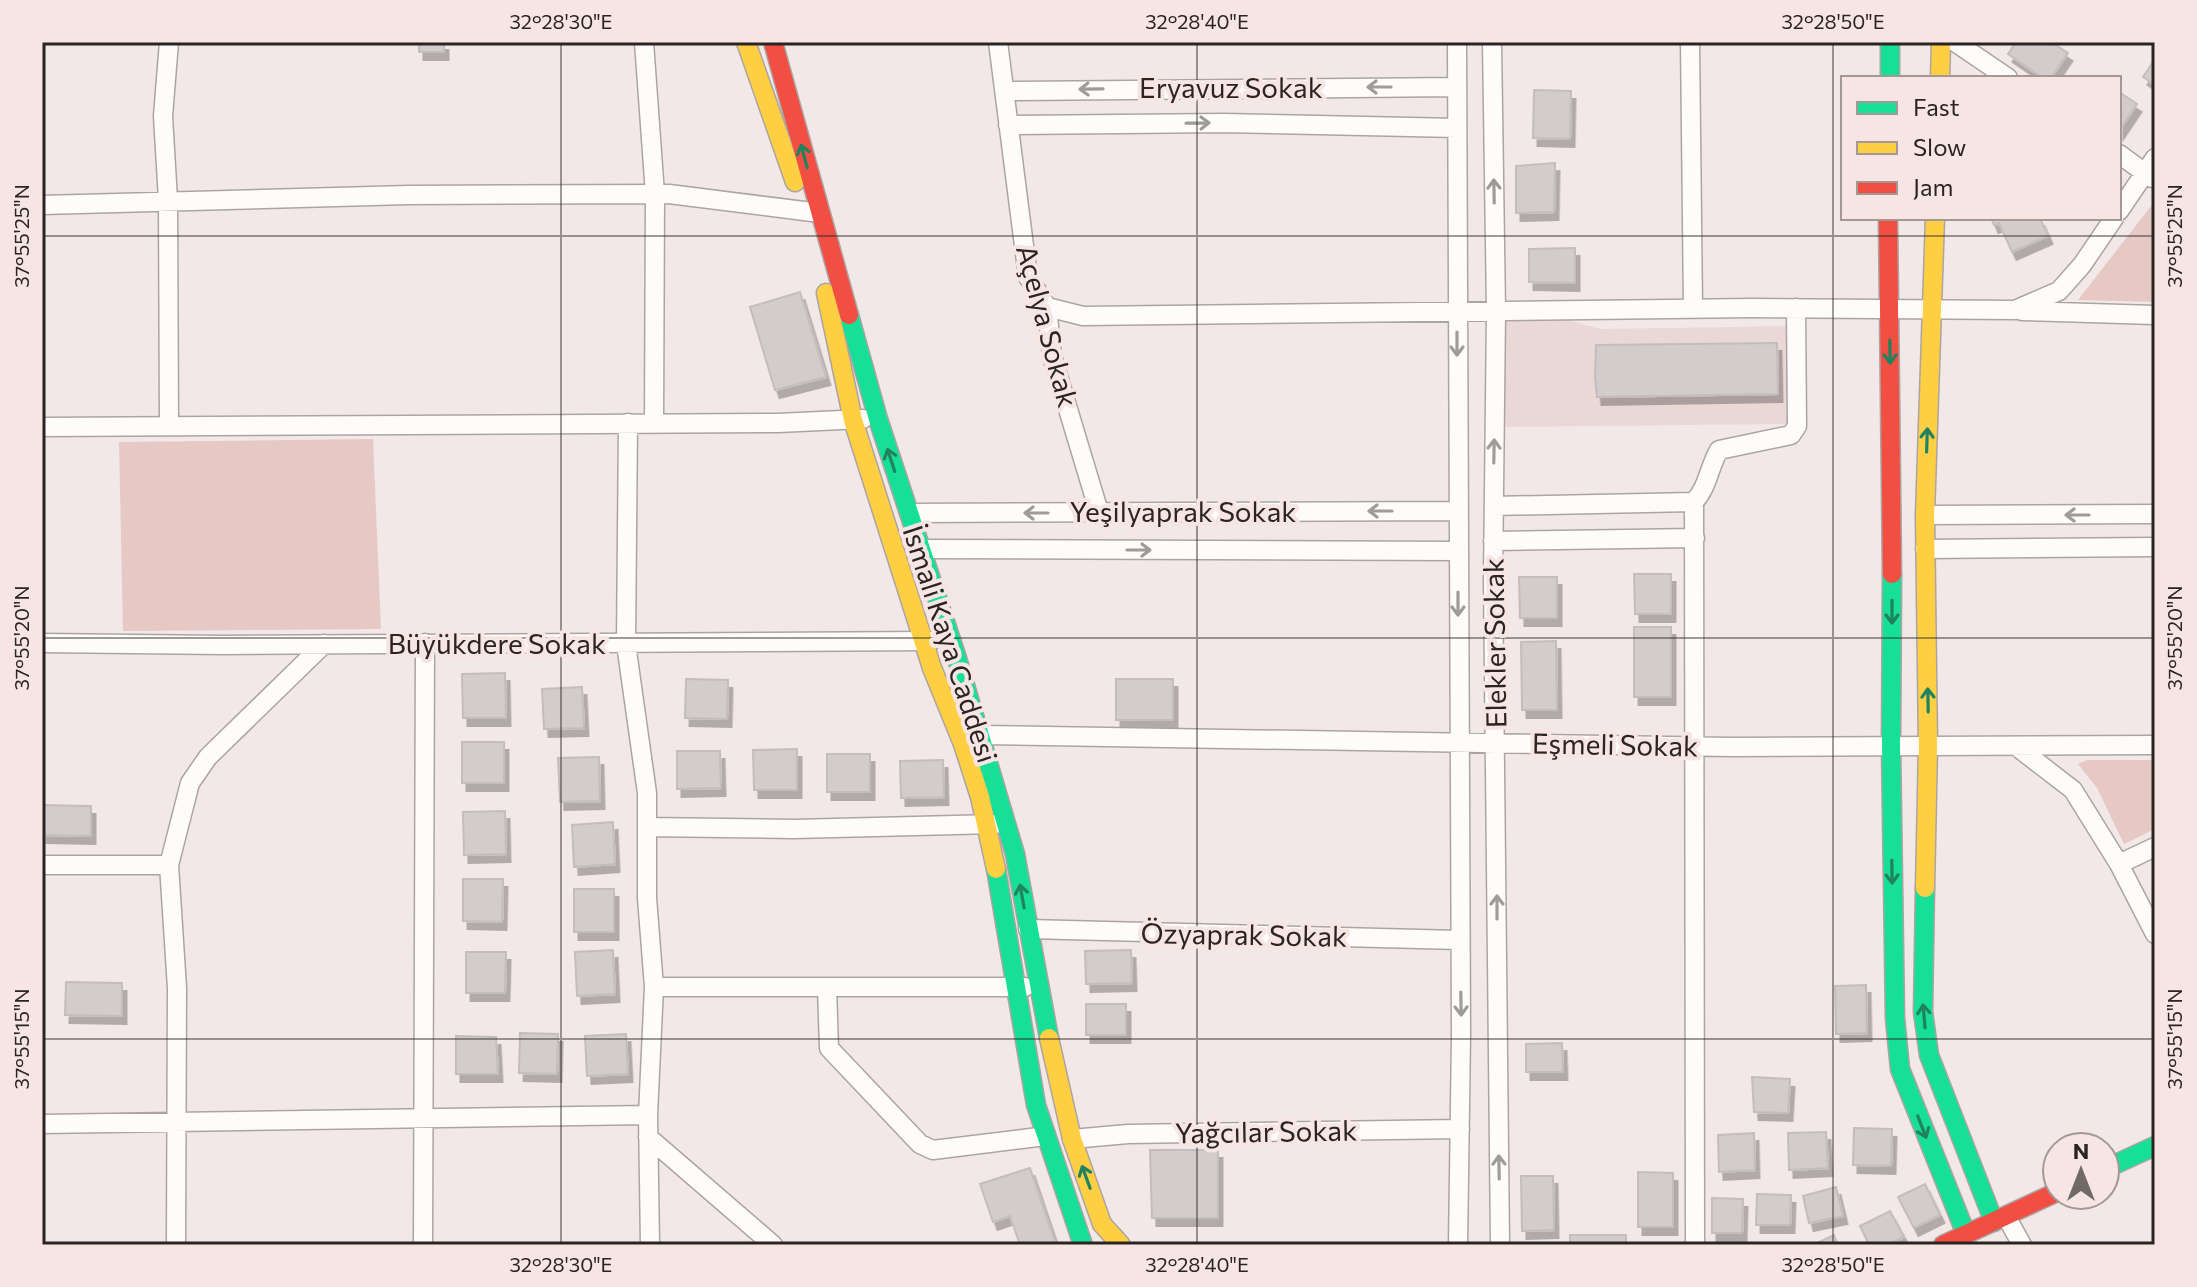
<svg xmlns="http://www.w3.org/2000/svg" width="2197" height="1287" viewBox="0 0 2197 1287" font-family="Commissioner,sans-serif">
	<defs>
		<filter id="shadow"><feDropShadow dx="4.5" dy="8" stdDeviation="0" flood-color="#0004"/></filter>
	</defs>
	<rect width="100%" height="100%" fill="#f2e8e7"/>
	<path fill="#ead8d7" d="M1560 318 1601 329 1788 326 1789 424 1501 427 1499 319Z"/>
	<path fill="#e6c9c5" d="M2155 201V302L2078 300Z
		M373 439 381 629 123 631 119 442Z
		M2087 760H2155V829L2124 844 2097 788 2078 764Z"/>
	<path fill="#d4cccc" stroke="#c4bdbd" stroke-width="2" filter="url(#shadow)" d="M419 42H444V52H419Z
		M2016 42H2051L2068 53 2051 78H2043L2008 54Z
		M2155 59V85L2143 77Z
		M1534 90 1571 91 1570 139 1533 138Z
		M2119 92 2137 104 2119 131Z
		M1555 163 1554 212 1516 213V166Z
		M1991 218H2040L2048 236 2012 252 1999 223 1994 225Z
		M1575 248V283L1529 282V249Z
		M800 292 826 377 775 390 750 307Z
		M1777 343 1778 394 1597 397 1595 377 1596 345Z
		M1634 574H1671V614H1635Z
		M1519 577H1557V618H1520Z
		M1634 627H1671V697H1634Z
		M1556 641 1557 710H1522L1521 642Z
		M505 673 506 718H463L462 674Z
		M686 679 728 680 727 719 685 718Z
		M1116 679H1173V720H1116Z
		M582 687 584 728 544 729 542 689Z
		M462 742H504V783H462Z
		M797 749V790H754L753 750Z
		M677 751H720L721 788 677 789Z
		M827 754H870V792H827Z
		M599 757 600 801 560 802 558 758Z
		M943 760 944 797 901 798 900 761Z
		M42 805 91 806V836L42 835Z
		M505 811 506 854 464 855 463 812Z
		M613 822 615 864 574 867 572 825Z
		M463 879H503L502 922 463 921Z
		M574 889H614V932H574Z
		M613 950 615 994 577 996 575 952Z
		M1131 950 1132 983 1086 984 1085 951Z
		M466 952H506L505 993H466Z
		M66 982 122 983V1016L65 1015Z
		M1866 985 1867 1033 1836 1034 1835 986Z
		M1086 1004H1126V1035H1086Z
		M520 1033 558 1034 557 1074 519 1073Z
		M626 1034 628 1074 587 1076 585 1036Z
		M456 1036 496 1037 498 1074H456Z
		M1562 1043 1563 1072H1526V1044Z
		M1752 1077 1790 1079 1788 1113 1754 1112Z
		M1854 1128 1892 1129 1891 1166 1853 1165Z
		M1826 1132 1828 1168 1789 1170 1788 1133Z
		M1754 1133 1755 1170 1719 1172 1718 1135Z
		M1150 1150H1218V1218H1152Z
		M1030 1168 1056 1245H1020L1010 1216 993 1222 980 1184Z
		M1638 1172 1673 1173V1227H1638Z
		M1521 1176H1553L1554 1230 1522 1231Z
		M1925 1184 1940 1215 1914 1228 1898 1197Z
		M1836 1187 1843 1216 1809 1223 1803 1196Z
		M1757 1194 1791 1195 1790 1225H1756Z
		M1712 1198 1743 1199 1742 1233H1712Z
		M1890 1211 1904 1237 1888 1245H1869L1860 1226Z
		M1570 1235H1626V1245H1570Z
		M1834 1235 1838 1245H1813Z"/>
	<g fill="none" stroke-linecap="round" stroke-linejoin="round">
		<g stroke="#aca4a3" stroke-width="21">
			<path id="street" d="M644 42 655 194 654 423
				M998 42 1028 277 1047 307 1052 356 1099 512
				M1457 42 1461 1036 1458 1245
				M1492 42 1496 311 1493 579 1500 1245
				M1690 42 1693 308
				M1955 42 2008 78
				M1005 91 1457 87
				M1008 125 1223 123 1457 128
				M2119 154 2152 178
				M42 205 408 195 669 194 820 213
				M2119 211 2155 158
				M1047 307 1083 316 1752 308 2015 310 2059 291 2082 265 2114 218
				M2022 311 2155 315
				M628 423 626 644 647 793V898L654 987
				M169 425 168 200 163 116 169 42
				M42 427 778 423 863 419
				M1694 502 1695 1245
				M1494 506 1694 502C1708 487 1709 467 1719 450L1791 435 1797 426 1796 308
				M909 513 1458 511
				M1925 515 2155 514
				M1493 541 1695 538
				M921 549 1458 551
				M1925 549 2155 547
				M42 643 222 645 931 641
				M980 735 1733 747 2155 745
				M2016 746 2073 790 2119 864 2155 934
				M647 827 794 829 996 824
				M2119 864 2155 847
				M42 865H169
				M1028 929 1460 940
				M827 987 829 1048 920 1144 933 1150 1046 1136
				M42 1124 648 1115
				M648 1137 773 1245
				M1072 1139 1128 1134 1460 1129
				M2006 1216 2022 1245
				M176 1245 177 988 169 865 190 783 208 757 324 644
				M423 1245 425 643
				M650 1245 648 1115 654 987H1025"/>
		</g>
		<g stroke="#aca4a3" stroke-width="21">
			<path id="fast" d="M1890 42V78
				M849 315 878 419 956 655 1015 854 1049 1038
				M1892 574 1891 746 1895 1018 1900 1069 1966 1234
				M996 869 1036 1105 1083 1245
				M1925 888 1923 1012 1929 1055 1994 1222
				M2105 1169 2155 1146"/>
		</g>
		<g stroke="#aca4a3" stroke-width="21">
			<path id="slow" d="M746 42 795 182
				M1940 78 1941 42
				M826 293 853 420 932 668 963 744 980 797 996 869
				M1925 888 1928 746 1925 515 1935 218
				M1049 1038 1072 1139 1102 1224 1121 1245"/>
		</g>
		<g stroke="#aca4a3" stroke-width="21">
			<path id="jam" d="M773 42 849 315
				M1888 218 1892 574
				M1943 1245 2057 1192"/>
		</g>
		<use href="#street" stroke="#fdfcfb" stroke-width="18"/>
		<use href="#fast" stroke="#16e098" stroke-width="18"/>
		<use href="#slow" stroke="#ffcf43" stroke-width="18"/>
		<use href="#jam" stroke="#f24e42" stroke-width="18"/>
	</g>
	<defs><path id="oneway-shaft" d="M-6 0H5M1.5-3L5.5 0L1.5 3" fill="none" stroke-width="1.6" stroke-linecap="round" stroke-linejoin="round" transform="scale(2)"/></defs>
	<g stroke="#9e9b9a">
		<use href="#oneway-shaft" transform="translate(1379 87) rotate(180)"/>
		<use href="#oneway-shaft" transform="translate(1091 89) rotate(179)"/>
		<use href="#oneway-shaft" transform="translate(1198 123) rotate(-1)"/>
		<use href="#oneway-shaft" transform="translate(1494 191) rotate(-91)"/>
		<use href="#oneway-shaft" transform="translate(1457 344) rotate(90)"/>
		<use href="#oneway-shaft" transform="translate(1494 451) rotate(-89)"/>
		<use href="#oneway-shaft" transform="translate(1380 511) rotate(180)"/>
		<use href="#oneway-shaft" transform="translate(1036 513) rotate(180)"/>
		<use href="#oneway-shaft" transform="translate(2077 515) rotate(180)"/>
		<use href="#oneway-shaft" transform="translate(1139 550)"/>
		<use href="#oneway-shaft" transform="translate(1458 604) rotate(90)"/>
		<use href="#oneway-shaft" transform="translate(1497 907) rotate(-90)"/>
		<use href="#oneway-shaft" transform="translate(1461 1004) rotate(89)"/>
		<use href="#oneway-shaft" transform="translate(1499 1167) rotate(-91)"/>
	</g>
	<g stroke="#20825e">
		<use href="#oneway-shaft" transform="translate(804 156) rotate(-105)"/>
		<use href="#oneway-shaft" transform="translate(1890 352) rotate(89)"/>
		<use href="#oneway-shaft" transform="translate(1927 440) rotate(-88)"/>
		<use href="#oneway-shaft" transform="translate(891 460) rotate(-108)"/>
		<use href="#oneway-shaft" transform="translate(1892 612) rotate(90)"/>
		<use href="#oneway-shaft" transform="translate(1928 700) rotate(-91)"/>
		<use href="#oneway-shaft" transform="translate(1892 872) rotate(89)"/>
		<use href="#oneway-shaft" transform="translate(1022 896) rotate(-100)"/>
		<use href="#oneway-shaft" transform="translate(1924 1016) rotate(-95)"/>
		<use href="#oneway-shaft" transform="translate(1922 1127) rotate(69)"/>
		<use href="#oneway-shaft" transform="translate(1086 1177) rotate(-110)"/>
	</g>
	<path fill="none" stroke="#2a2423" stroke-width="2" stroke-opacity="0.45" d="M561 42V1245M1197 42V1245M1833 42V1245M42 236H2155M42 638H2155M42 1039H2155"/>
	<g text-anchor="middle" stroke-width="8" stroke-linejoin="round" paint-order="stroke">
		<g font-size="28" fill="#2a2423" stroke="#f6e5e3">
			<text x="1231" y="98">Eryavuz Sokak</text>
			<text transform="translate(1047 326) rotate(75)" y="10">Açelya Sokak</text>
			<text x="1183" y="522">Yeşilyaprak Sokak</text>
			<text transform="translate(1495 643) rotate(-91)" y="10">Elekler Sokak</text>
			<text x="497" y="654">Büyükdere Sokak</text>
			<text transform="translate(950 644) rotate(72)" y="10">İsmali Kaya Caddesi</text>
			<text transform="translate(1615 745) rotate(1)" y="10">Eşmeli Sokak</text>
			<text transform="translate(1244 935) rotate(1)" y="10">Özyaprak Sokak</text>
			<text transform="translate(1266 1132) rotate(-1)" y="10">Yağcılar Sokak</text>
		</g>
	</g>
	<rect width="2197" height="1287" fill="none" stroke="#f6e5e3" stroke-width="88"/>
	<rect x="1841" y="76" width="280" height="144" fill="#f6e5e3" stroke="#a49896" stroke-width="2"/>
	<rect x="1857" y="102" width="40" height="12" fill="#16e098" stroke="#a49896" stroke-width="2"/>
	<text x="1913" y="116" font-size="24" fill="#2a2423">Fast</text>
	<rect x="1857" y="142" width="40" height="12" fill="#ffcf43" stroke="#a49896" stroke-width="2"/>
	<text x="1913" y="156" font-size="24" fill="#2a2423">Slow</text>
	<rect x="1857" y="182" width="40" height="12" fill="#f24e42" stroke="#a49896" stroke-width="2"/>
	<text x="1913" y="196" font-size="24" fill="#2a2423">Jam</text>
	<g transform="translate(2081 1171)"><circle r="38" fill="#f6e5e3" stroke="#a49896" stroke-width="2"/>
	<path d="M0-6L14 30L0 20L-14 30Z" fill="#706968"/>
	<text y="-12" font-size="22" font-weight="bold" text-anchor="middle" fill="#2a2423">N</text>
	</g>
	<rect x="44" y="44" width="2109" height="1199" fill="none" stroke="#2a2423" stroke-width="3"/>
	<g font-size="20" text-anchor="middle" fill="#2a2423">
		<text x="561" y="29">32°28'30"E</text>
		<text x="1197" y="29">32°28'40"E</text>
		<text x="1833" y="29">32°28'50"E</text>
		<text transform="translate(22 236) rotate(-90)" y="7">37°55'25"N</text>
		<text transform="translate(2175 236) rotate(-90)" y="7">37°55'25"N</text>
		<text transform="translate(22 638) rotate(-90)" y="7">37°55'20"N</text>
		<text transform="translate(2175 638) rotate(-90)" y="7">37°55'20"N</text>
		<text transform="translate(22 1039) rotate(-90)" y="7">37°55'15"N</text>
		<text transform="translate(2175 1039) rotate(-90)" y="7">37°55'15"N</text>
		<text x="561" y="1272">32°28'30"E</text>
		<text x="1197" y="1272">32°28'40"E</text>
		<text x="1833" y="1272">32°28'50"E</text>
	</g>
</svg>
